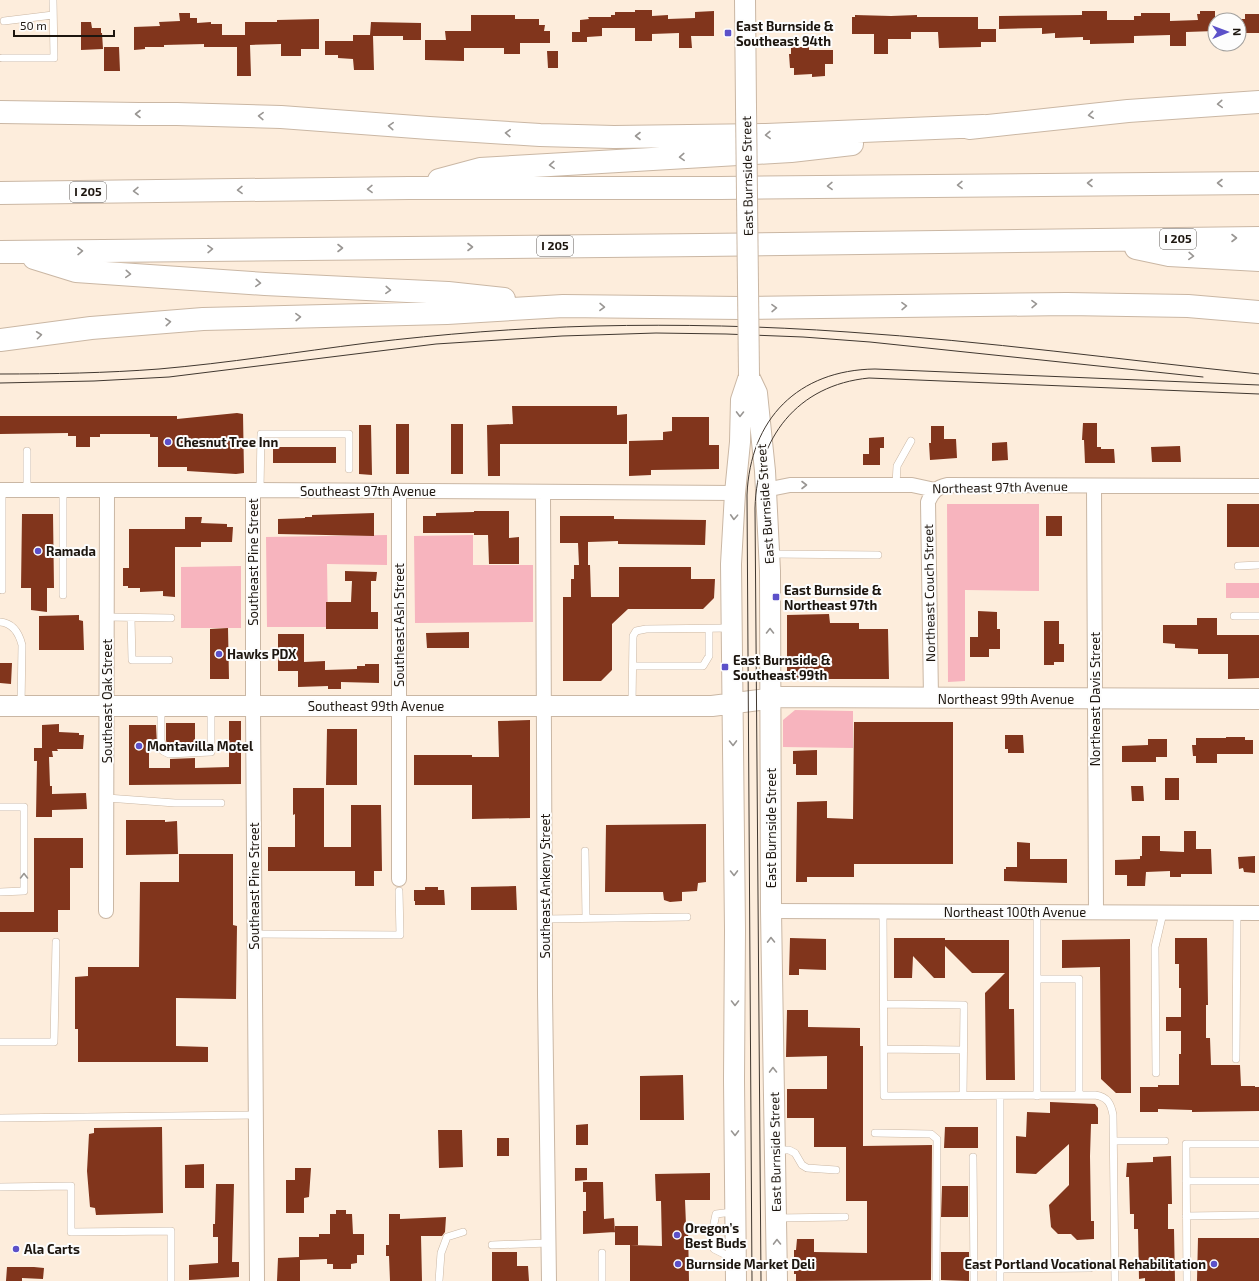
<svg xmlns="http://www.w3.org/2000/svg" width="1259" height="1281" viewBox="0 0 1259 1281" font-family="'Exo 2',sans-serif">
	<rect width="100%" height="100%" fill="#fdeddc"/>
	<path fill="#f7b4be" d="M947 504H1039V591L965 590V681L948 682Z
		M387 535V565L327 564 328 627H267L266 537Z
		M473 535V565H533V622L415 623 414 536Z
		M241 566V628H181V567Z
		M1226 583H1259V598H1226Z
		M795 710 853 711V748L783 747V720Z"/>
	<path fill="#81351c" d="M635 10H652V16L668 15V19L695 18V12L714 11V36H691L692 48H679V33L652 34V41H635V28H602V36L587 37V42H572V32H580V20L589 19 588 17H611V15H615V12H635Z
		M1082 11H1107V20H1134V16H1141V13H1170V21L1198 20 1197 14H1200V11H1215V31L1186 32V46H1170V35L1134 36V43L1090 44V40H1083V37L1055 38V33L1042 34V28L999 29V16L1082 15Z
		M179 13H190V18H197V23L211 22V24H222V35H245V22H277V20L319 19V49H301V56H281V44L250 45 251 76H237V47H204V44L164 45V47H145V49L134 50V27L160 26 159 22 180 21Z
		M1245 14H1259V33H1239V19H1245Z
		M471 15H515V19H539V25H545L544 31H550V43H520V54H504V48H464V61L425 60V40H446L445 31H471Z
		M855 15 891 16 917 15V17H978V29H996V42H981V47L939 48 938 32H911V39H888V54H874V34H852V17H855Z
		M81 22H91L92 28H101V33H102L103 49 81 50Z
		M371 22 421 23V40H403V36H373L374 70H354L353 59 338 58V55H325V41H353V35H370Z
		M104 47H119L120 71H104Z
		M791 47H809V50H833V64H825V76L812 77V74L794 75V68H790L789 54H791Z
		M547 51H558V68H548Z
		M512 406H617V415L627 414V444H500V476H488L487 425 513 424Z
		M237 413 243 414 244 473 236 474 187 471V467H158V437H150V434H100V437H90V447H76V436H68V433L0 434V416H177V419Z
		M672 417H709V445H719V469L651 470V475L629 476V441L663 440V432L672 431Z
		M1083 423H1097V447H1101V449H1114L1115 463H1085L1084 440H1082Z
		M396 424H409V474H396Z
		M451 424H463V474H451Z
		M359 425H371L372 475 359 474Z
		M931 426H944V439H956L957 458 930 460 929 443H931Z
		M884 437V448H880V465H863V454H869V438Z
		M1007 442 1008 460 992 461V443Z
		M1180 446 1181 462H1152L1151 447Z
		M273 447H336V463H273Z
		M1227 504H1259V547H1227Z
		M474 511H509V538L519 537V564H489L488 535H474V533H423V516H436V513L474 512Z
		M374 513V536L278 534V519L305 518V517H312V515Z
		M22 514H53L54 588H47V612L31 610V588H21Z
		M560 516H614V519L706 520 705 545 618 544V541L588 542V565H590L591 597H619V567H691V579H715L714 598 703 609H628L612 624V670L601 681H563V597H571V579H574V565H579L578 543H560Z
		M1046 516H1062V536H1046Z
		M185 517H202L201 523 227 524V527H233L232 542H201V547H175V597L163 596V591L140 592V588H128V586H123V568H129V529H185Z
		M345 571 377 572 376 581H371V612H378V629H326V602H351L352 581H345Z
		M978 611 997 612V629H1000V649H989V657H970V637H978Z
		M829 614 830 623H859V629H888L889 679H787V615Z
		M79 615V620L83 621 84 650H39V616Z
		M1197 618H1217V635H1259V678L1228 679V654H1198V649L1175 648V644L1163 643V625H1197Z
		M1044 621H1059V644H1064V662H1054V665H1044Z
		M228 628 229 679H210V629Z
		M469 632V648H427L426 633Z
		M278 634H304V662L325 661V670L357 669V666H365V664H379V683L341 682V689H328V686L298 687V671H278Z
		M0 663H12L11 684 0 683Z
		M530 720V818L472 819V785H414V755H472V757H499L498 721Z
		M229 721H241V784L129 785V725H156L157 745H149V768H170V759L195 758V768L229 767Z
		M854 722H953V864H854V877H807V882H796L797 802 827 801V818L853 819Z
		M166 723H195V748L170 749V745H167L166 740Z
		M59 724V732L79 733V735H84L83 749H57L58 751H52L53 757H49L50 786H52V794L86 793 87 809 52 810V817H36L37 761H34V748H42V725Z
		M327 729H357V785H326Z
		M1005 735H1023L1024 753H1008V749H1005Z
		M1226 737H1245V740H1253V754H1217V763H1196V756H1193L1192 745H1196V738H1226Z
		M1148 739H1167V757H1156V762H1122V746L1148 745Z
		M817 750V775H796V764H793V751Z
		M1165 778H1179V800H1165Z
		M1131 786H1143L1144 801H1132Z
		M293 788H324V847H351V805H381L382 871H374V886H355V871H268V847H295V814L293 815Z
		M126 820H165V822L177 821 178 854 126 855Z
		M706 824V882L698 883 697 891 682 892V901L670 902 664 900 663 892H605L606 825Z
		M1184 831H1196V849H1211L1212 874H1181V877H1170V871L1146 872 1145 886H1127V875H1115V860L1140 859V856H1142V836H1160V851L1184 852Z
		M34 838H83V868H70V910H58V932H0V912H34Z
		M1017 842 1030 843V859H1067V883L1004 881V869H1006V867H1017Z
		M179 854H233V925L237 926 236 999 176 998V1046L208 1047V1062H78V1029H75V977L88 976V967H139L140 882H179Z
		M1255 856V873L1244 872 1243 868 1239 869 1238 857Z
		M516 886 517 910H471V887Z
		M425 887H438V890H444L445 905H415V901H414V890H425Z
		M790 938 826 939V970L799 969V975H789Z
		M894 938H945V940H1009V1009H1014L1015 1080H986L985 993 1005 973H972L945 946V978H934L913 956 912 978H894Z
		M1175 938H1207L1208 1005H1206V1038H1210L1211 1065H1240L1241 1086H1255V1087H1259V1111L1192 1112V1110L1158 1109V1112H1140V1087H1158V1085H1179V1054H1181V1031H1166V1017H1181V988H1179V964H1175Z
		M1130 939 1131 1093H1116L1101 1079 1100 967 1062 968V940Z
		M787 1010H808V1027L860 1028V1046H863V1146L932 1145 931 1280 796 1281V1274H794V1250H796L797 1239H814V1252L867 1253V1201H846V1147H814V1118H787V1089H827V1056L786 1057Z
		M683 1075 684 1120H640V1076Z
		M1050 1102 1095 1104 1098 1108V1124H1091L1090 1156 1091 1221H1094V1239L1077 1240 1071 1234H1058L1051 1227 1049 1205 1069 1185V1144L1036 1174 1016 1173V1136L1026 1137 1027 1112 1050 1113Z
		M588 1124V1145H576V1125Z
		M162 1127 163 1213 96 1215 95 1208 90 1207 87 1171 89 1134 94 1133V1128Z
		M945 1127H978V1148H944Z
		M438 1130H462L463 1167 439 1168Z
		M497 1138H509V1156H497Z
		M1171 1156 1172 1204H1168V1229H1174L1175 1281H1145V1278L1139 1279 1138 1229H1134V1214H1130L1129 1177H1126L1127 1163 1153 1162V1157Z
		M204 1164V1188H185V1165Z
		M295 1168H311L309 1197 304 1198V1213H286V1180H295Z
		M575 1168H587V1180L575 1181Z
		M710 1173V1200H685L686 1225H688L689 1281H630V1245L662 1246 661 1201H656L655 1174Z
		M583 1182H603L604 1219 614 1218 615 1232 583 1234V1211H586V1192H583Z
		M216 1184H234L232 1262H239V1277L189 1280V1265L218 1263V1237H213V1224H215Z
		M942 1186H968V1217H941Z
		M336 1210H346V1214H352L353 1234H364V1255H357V1263L351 1264V1269H333V1264H327V1259L300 1260V1281H277L278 1258 299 1257V1237H319V1234H330V1214H336Z
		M389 1214H400V1219L446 1217 445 1232 442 1236H421L422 1281H390L389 1256H386V1245H389Z
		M615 1226H638V1245H615Z
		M1198 1238H1259V1281H1197Z
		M492 1252H517V1266H528L529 1281H492Z
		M941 1252H969V1281L941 1280Z
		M7 1267H34L44 1268 43 1279 22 1278V1281H6Z"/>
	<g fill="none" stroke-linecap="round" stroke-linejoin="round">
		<g stroke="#cab7a4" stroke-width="8">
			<path id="lane" d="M4 21 53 15
				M2 58H54L53 0
				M27 451V490
				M896 485 897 466 911 441
				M2 490V590
				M260 490 261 434H349V469
				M63 491V595
				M771 554 878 555
				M1238 566 1259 565
				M1234 616H1259
				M107 617 171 618
				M131 618 132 660H169
				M0 622C13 623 19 633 22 645L21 706
				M633 666H703L709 656V629
				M632 704 633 636 636 631 646 629 730 628
				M161 708V740L163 751 169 754 211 752V707
				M107 798 175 803H221
				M0 807H24V891L0 892
				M585 851 586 918
				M883 911 884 1096 1095 1095C1108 1097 1111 1104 1113 1115L1115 1281
				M545 919 687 917
				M254 934 400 935 399 891
				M1037 979H1079V1095
				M884 1004 964 1005 963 1096
				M0 1042H54L56 942
				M884 1049 963 1050
				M1236 1059 1237 913
				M1156 1073 1155 947 1163 913
				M1000 1096V1281
				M1037 1096V912
				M0 1118 256 1115
				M875 1133 931 1134 937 1139 936 1281
				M1114 1141H1165
				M777 1150H789L795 1153 802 1165 807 1168 836 1170
				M973 1157 974 1281
				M1186 1181H1259
				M0 1187 71 1186V1232L171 1231V1281
				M733 1212 716 1214 712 1233 714 1249 734 1259
				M1186 1216 1259 1215
				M777 1218 845 1217
				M492 1245 549 1243
				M1000 1269 1090 1268
				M439 1281 441 1253 447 1237 463 1232
				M602 1281V1253
				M1187 1281 1186 1144H1259"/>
		</g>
		<g stroke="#cab7a4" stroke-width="16">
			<path id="street" d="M1094 486 1096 912
				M0 490H253L735 493
				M253 490V706L257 1281
				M765 490 790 485H912L935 490
				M399 491V879
				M543 492 545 994 549 1281
				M931 698 928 502C932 492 937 487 947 485L1259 486
				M106 911 107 491
				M771 911 1259 913"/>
		</g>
		<g stroke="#cab7a4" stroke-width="22">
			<path id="secondary" d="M745 0 746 107
				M749 376 757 393 765 471 770 571 771 911 777 1281
				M0 706H712L782 697 1259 699
				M736 1281 734 1080 735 930 731 564 735 493 740 442 741 400 749 376"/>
		</g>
		<g stroke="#cab7a4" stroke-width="24">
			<path id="highway" d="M0 112 139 114H177L281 117 429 128 540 135 614 137 766 135 983 126
				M969 128 1128 111 1259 102
				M439 180 480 169 791 151 852 144
				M0 193 409 188H720L1259 183
				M1136 248 1169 255 1259 260
				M0 252 702 245 1259 238
				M34 258 76 271 265 284 448 293 504 299
				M0 340 91 328 203 319 447 313 563 306 741 308 1067 304 1188 306 1259 312"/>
		</g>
		<use href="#lane" stroke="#fff" stroke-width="7"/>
		<use href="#street" stroke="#fff" stroke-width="14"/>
		<use href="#secondary" stroke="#fff" stroke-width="20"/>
		<use href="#highway" stroke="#fff" stroke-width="22"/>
		<path stroke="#413830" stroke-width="1" d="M0 374C53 374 106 373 159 369 228 363 297 352 367 343 442 334 518 328 595 326 679 324 764 326 848 332 986 341 1122 360 1259 374
			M0 383 94 381 169 377 436 344 562 336 656 333 726 334 803 337 870 342 1203 377
			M752 1281 747 495C750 419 798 370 875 369L1259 385
			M761 1281 755 508C757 438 797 385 869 378L1259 394"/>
		<g stroke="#cab7a4" stroke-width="22" stroke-linecap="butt">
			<path id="secondary-bridge" d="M746 107 749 376"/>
		</g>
		<use href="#secondary-bridge" stroke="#fff" stroke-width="20"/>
	</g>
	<defs><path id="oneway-chevron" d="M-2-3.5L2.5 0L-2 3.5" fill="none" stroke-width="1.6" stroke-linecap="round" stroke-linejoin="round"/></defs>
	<g stroke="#999693">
		<use href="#oneway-chevron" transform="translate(1220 104) rotate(176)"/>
		<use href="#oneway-chevron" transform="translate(138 114) rotate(-180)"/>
		<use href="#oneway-chevron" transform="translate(1091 115) rotate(174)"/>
		<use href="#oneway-chevron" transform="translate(261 116) rotate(-178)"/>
		<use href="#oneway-chevron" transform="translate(391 126) rotate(-176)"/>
		<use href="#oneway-chevron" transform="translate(508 133) rotate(-177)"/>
		<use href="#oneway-chevron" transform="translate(768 135) rotate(178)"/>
		<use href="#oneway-chevron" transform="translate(638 136) rotate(180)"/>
		<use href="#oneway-chevron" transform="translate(682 157) rotate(177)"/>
		<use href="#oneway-chevron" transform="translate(552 165) rotate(177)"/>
		<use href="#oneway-chevron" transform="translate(1090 183) rotate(180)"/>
		<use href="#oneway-chevron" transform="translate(1220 183) rotate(180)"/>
		<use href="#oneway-chevron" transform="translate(960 185) rotate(179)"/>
		<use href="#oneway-chevron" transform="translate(830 186) rotate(179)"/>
		<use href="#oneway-chevron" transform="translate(370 189) rotate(179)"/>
		<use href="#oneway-chevron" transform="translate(240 190) rotate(179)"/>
		<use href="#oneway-chevron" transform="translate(136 191) rotate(179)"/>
		<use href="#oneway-chevron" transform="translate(1234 238)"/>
		<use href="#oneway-chevron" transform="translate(470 247)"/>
		<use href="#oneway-chevron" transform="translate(340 248)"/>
		<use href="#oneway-chevron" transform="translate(210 249) rotate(-1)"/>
		<use href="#oneway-chevron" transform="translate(80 251) rotate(-1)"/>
		<use href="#oneway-chevron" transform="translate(1191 256) rotate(3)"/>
		<use href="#oneway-chevron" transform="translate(128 274) rotate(4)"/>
		<use href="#oneway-chevron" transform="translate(258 283) rotate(4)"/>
		<use href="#oneway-chevron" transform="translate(388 290) rotate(3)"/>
		<use href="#oneway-chevron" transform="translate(1034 304) rotate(-1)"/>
		<use href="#oneway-chevron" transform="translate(904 306) rotate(-1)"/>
		<use href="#oneway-chevron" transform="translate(602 307) rotate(1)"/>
		<use href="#oneway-chevron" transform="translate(774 308) rotate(-1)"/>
		<use href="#oneway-chevron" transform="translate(298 317) rotate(-2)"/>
		<use href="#oneway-chevron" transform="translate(168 322) rotate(-5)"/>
		<use href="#oneway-chevron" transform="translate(39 335) rotate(-7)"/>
		<use href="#oneway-chevron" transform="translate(740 414) rotate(91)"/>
		<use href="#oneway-chevron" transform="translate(804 485)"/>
		<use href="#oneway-chevron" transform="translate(734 517) rotate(93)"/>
		<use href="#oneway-chevron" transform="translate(770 631) rotate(-90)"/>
		<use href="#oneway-chevron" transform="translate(733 743) rotate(89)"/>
		<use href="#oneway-chevron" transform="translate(734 873) rotate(89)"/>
		<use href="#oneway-chevron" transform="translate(24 876) rotate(-90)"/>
		<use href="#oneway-chevron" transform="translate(771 940) rotate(-91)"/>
		<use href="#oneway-chevron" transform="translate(735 1003) rotate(90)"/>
		<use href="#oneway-chevron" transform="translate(773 1070) rotate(-91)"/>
		<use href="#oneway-chevron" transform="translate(735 1133) rotate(89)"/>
		<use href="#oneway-chevron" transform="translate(777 1242) rotate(-91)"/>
	</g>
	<g fill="#5c51c9" stroke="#fdfdfd" stroke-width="1.5">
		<rect x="724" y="29" width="8" height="8" rx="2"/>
		<circle cx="168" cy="442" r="4"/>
		<circle cx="38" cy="551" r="4"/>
		<rect x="772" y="593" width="8" height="8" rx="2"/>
		<circle cx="219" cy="654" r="4"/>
		<rect x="721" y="663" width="8" height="8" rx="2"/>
		<circle cx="139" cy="746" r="4"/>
		<circle cx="677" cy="1235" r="4"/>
		<circle cx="16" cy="1249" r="4"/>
		<circle cx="678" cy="1264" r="4"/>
		<circle cx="1214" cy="1264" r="4"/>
	</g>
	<g text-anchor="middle" stroke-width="4" stroke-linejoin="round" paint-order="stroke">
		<g fill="#fdfdfd" stroke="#605b56" stroke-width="1">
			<rect x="70" y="182" width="36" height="20" rx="3"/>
			<rect x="1160" y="229" width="36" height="20" rx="3"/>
			<rect x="537" y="236" width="36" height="20" rx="3"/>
		</g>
		<g font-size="12" font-weight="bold" fill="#1d160f">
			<text x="88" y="196">I 205</text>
			<text x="1178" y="243">I 205</text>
			<text x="555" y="250">I 205</text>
		</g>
		<g font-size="13" font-weight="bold" fill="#1d160f" stroke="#fdfdfd" text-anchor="start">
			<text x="736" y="31">East Burnside &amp;<tspan x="736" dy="15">Southeast 94th</tspan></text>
			<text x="176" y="447">Chesnut Tree Inn</text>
			<text x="46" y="556">Ramada</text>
			<text x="784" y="595">East Burnside &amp;<tspan x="784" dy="15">Northeast 97th</tspan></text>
			<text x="227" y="659">Hawks PDX</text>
			<text x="733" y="665">East Burnside &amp;<tspan x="733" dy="15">Southeast 99th</tspan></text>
			<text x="147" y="751">Montavilla Motel</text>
			<text x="685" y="1233">Oregon’s<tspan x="685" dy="15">Best Buds</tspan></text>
			<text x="24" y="1254">Ala Carts</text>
			<text x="686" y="1269">Burnside Market Deli</text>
			<text x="1206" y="1269" text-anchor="end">East Portland Vocational Rehabilitation</text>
		</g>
		<g font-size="13" fill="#1d160f" stroke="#fdfdfd">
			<text transform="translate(747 176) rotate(-91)" y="5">East Burnside Street</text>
			<text transform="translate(1000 487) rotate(-1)" y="5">Northeast 97th Avenue</text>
			<text x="368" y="496">Southeast 97th Avenue</text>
			<text transform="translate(765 504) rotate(-94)" y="5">East Burnside Street</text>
			<text transform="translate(253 562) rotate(-90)" y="5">Southeast Pine Street</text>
			<text transform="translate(929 593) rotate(-91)" y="5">Northeast Couch Street</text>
			<text transform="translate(399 625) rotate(-90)" y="5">Southeast Ash Street</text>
			<text x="1006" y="704">Northeast 99th Avenue</text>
			<text transform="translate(1095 699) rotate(-90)" y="5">Northeast Davis Street</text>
			<text transform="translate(107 701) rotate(-90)" y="5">Southeast Oak Street</text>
			<text x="376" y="711">Southeast 99th Avenue</text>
			<text transform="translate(771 828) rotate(-90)" y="5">East Burnside Street</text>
			<text transform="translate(254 886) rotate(-90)" y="5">Southeast Pine Street</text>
			<text transform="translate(545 886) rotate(-90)" y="5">Southeast Ankeny Street</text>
			<text x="1015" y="917">Northeast 100th Avenue</text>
			<text transform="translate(775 1152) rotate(-91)" y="5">East Burnside Street</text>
		</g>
	</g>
	<g transform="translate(1227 32) rotate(89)"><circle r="19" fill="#fdfdfd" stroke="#a3a19e"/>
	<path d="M0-3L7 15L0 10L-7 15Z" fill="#5c51c9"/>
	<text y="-6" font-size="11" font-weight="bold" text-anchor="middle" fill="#1d160f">N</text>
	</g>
	<path d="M14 30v6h100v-6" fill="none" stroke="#1d160f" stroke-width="2"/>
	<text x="20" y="30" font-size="12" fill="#1d160f" stroke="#fdfdfd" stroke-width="3" paint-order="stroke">50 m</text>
</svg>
